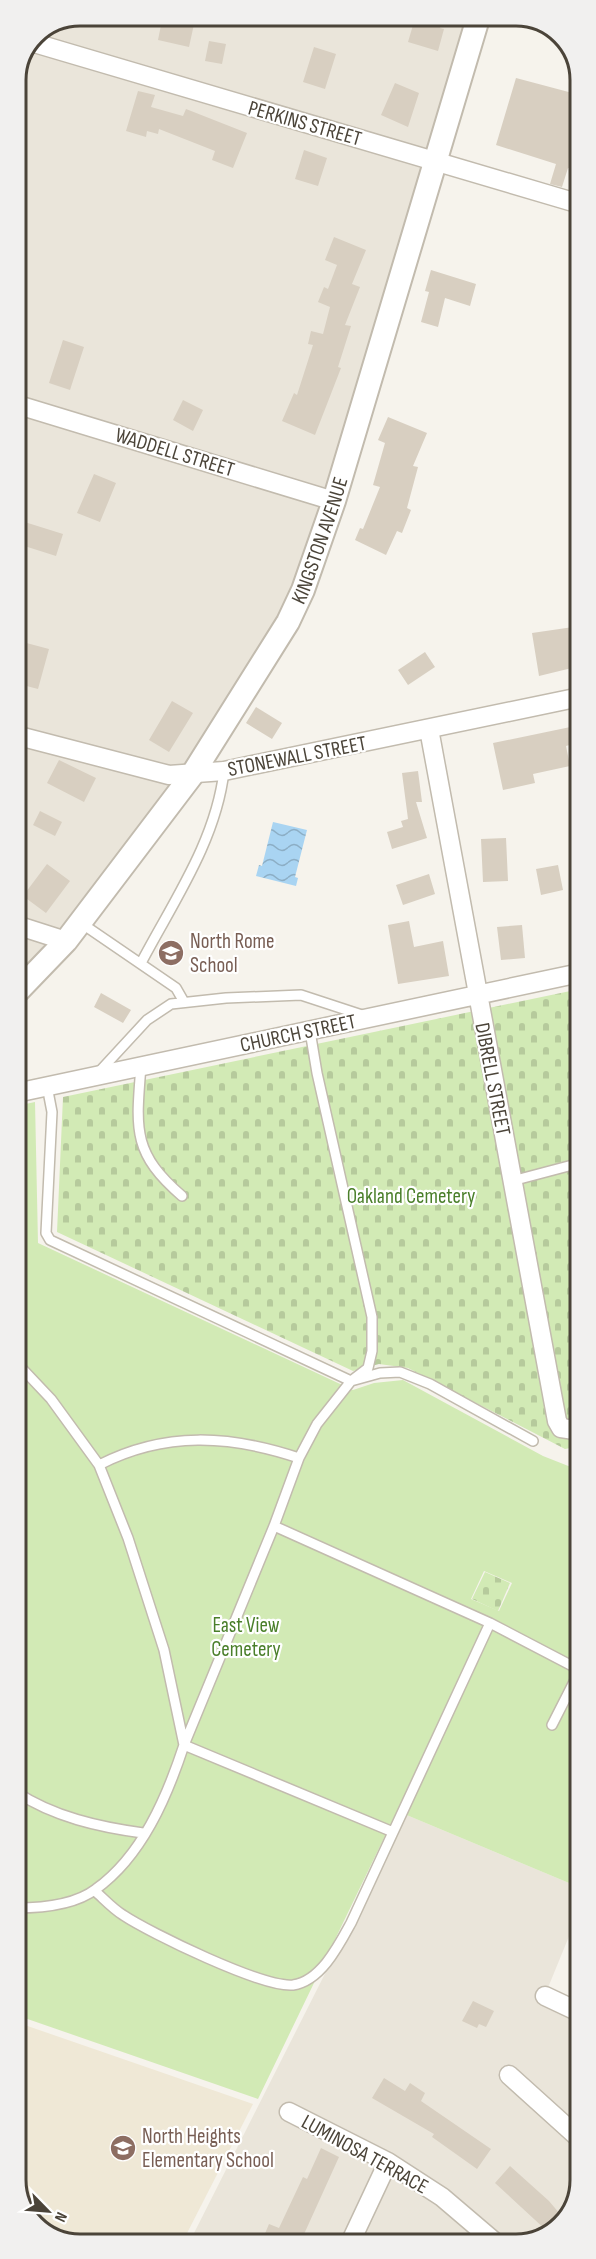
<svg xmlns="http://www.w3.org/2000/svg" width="596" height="2259" viewBox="0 0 596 2259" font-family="'Sofia Sans Condensed',sans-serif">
	<defs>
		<pattern id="cemetery-stones" width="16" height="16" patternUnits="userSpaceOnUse" patternTransform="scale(1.5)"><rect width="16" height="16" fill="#d2eab5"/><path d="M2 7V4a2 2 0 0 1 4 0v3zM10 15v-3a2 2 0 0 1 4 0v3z" fill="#b6ca9c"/></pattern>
		<pattern id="water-waves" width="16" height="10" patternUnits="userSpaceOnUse" patternTransform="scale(1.5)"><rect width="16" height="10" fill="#a9d4f2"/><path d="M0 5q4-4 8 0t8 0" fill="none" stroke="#8caec5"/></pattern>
	</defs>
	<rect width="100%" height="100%" fill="#f6f3ec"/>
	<path fill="#eae5da" d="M80 15H479L334 501 248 687 16 990 15 80 34 34Z
		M397 1811 581 1888V1907L545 1995 581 2013V2179L567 2219 529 2243H189L343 1938Z"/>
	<path fill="#efe8d6" d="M16 2022 253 2104 182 2243H72L37 2228 16 2192Z"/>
	<path fill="url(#cemetery-stones)" d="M580 989 581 1446 565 1449 408 1368 379 1364 353 1371 57 1232 63 1097Z
		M485 1572 510 1583 498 1611 472 1599Z"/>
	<path fill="#d2eab5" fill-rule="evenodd" d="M35 1102 38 1243 353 1390 374 1383 403 1380 543 1456 581 1471V1888L397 1811 258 2099 16 2015V1106ZM484 1571 512 1583 499 1611 471 1599Z"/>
	<path fill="url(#water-waves)" d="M273 822 307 830 295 877 298 878 296 886 256 876 259 865 262 866Z"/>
	<path fill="#d8cfc1" d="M163 15H196L189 47 158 40Z
		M416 15H445L440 28 444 29 438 51 408 42Z
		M209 41 226 44 222 64 205 61Z
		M314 47 336 54 325 89 303 82Z
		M516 78 580 95V158L576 170 568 168 562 187 550 184 556 164 496 145Z
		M395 83 419 93 408 127 381 115Z
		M138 91 155 95 151 107 183 116 186 109 247 133 233 168 212 160 215 151 159 129 158 134 147 131 146 137 126 131Z
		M304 150 327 158 318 186 295 179Z
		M334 237 366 250 352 284 360 287 345 325 351 326 338 367 341 368 315 435 282 421 294 393 297 395 313 345 308 344 311 331 323 334 330 307 318 302 324 287 328 289 337 265 325 260Z
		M431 270 476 284 470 306 445 298 438 327 421 322 429 292 425 291Z
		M63 340 84 347 70 390 49 383Z
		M183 400 203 410 193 431 173 420Z
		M388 417 427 433 413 466 418 467 407 508 411 510 402 533 397 531 386 555 355 540 360 528 363 529 380 487 373 485 385 443 378 440Z
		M94 474 116 483 100 522 77 513Z
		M15 519 63 534 56 556 15 543Z
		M580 626V666L539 676 532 633Z
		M15 640 49 649 38 689 19 684 24 667 15 665Z
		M425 652 435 667 408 685 398 670Z
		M172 701 193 713 169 752 149 740Z
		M256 707 282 723 272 739 246 723Z
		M580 725V742L566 746 570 766 533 774 535 783 503 790 493 743Z
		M59 760 96 778 84 802 47 783Z
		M418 771 422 802H416L427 838 392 849 387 832 403 827 401 821 408 819 402 773Z
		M40 811 62 822 55 836 33 825Z
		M506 838 508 881 483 882 481 839Z
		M47 864 70 881 46 913 23 896Z
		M558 865 563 890 541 895 536 869Z
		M429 874 435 894 403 905 396 885Z
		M409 921 414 947 443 941 449 976 398 984 388 925Z
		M522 925 525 958 501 960 497 927Z
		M101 993 131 1010 123 1023 94 1007Z
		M473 2001 494 2011 486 2027 479 2024 477 2028 462 2021Z
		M384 2078 405 2091 410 2083 425 2093 421 2101 491 2149 477 2169 432 2137 434 2134 372 2098Z
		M321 2148 339 2157 300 2243H261L269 2224 279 2228 303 2177 307 2179Z
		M510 2166 549 2201 565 2220 547 2231 495 2183Z"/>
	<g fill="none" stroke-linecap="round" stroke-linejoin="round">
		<g stroke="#c2bbae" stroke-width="12">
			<path id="service" d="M81 923 176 988 184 1002
				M141 963C173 902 216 841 224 771
				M141 1066C136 1129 132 1153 182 1196
				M99 1072 147 1020 171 1004 226 998 301 995 365 1016
				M47 1086 52 1112 46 1233 50 1240 351 1381 380 1373 400 1372 430 1384 533 1441
				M512 1181 580 1163
				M16 1362 51 1399 99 1465 128 1538 164 1650 184 1745 393 1832
				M99 1465C165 1431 230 1435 299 1458
				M274 1526 490 1623 580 1670 552 1725
				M16 1792C54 1817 99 1827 143 1833
				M95 1891C104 1899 113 1909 123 1915 150 1933 263 1988 293 1985 321 1981 339 1945 351 1923L490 1623
				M16 1908C41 1908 75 1905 96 1889 142 1856 167 1797 184 1745L274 1526 299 1458 317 1424 351 1381 368 1368 372 1351V1317L317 1073 310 1031"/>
		</g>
		<g stroke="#c2bbae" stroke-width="21">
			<path id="minor" d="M31 42 580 204
				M15 404 334 501
				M429 729 557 1421 561 1428 581 1431
				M15 735 169 775 224 771 580 697
				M16 925 66 941
				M16 1093 580 973
				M545 1996 581 2013
				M509 2075 581 2140
				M289 2112 388 2162 442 2197 496 2243
				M350 2243 388 2162"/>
		</g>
		<g stroke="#c2bbae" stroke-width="26">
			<g id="tertiary">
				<path id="s1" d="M16 993 66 941 192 775 288 622 303 590 334 501 479 15"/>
			</g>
		</g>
		<use href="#service" stroke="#fff" stroke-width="9"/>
		<use href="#minor" stroke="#fff" stroke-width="18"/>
		<use href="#tertiary" stroke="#fff" stroke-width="22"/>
	</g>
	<defs>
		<g id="school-disc" transform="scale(1.35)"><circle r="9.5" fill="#8d6e63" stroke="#fff"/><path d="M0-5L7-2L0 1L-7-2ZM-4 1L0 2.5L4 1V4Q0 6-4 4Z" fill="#fff"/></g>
	</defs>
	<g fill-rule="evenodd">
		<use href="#school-disc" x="171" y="953"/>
		<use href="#school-disc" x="123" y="2148"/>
	</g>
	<g text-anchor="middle" stroke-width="4.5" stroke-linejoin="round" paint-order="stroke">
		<g font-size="21" fill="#4b4439" stroke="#fff">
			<text transform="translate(305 123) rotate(16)" y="7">PERKINS STREET</text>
			<text transform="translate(175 452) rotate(17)" y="7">WADDELL STREET</text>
			<text dy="7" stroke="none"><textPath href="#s1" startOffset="549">KINGSTON AVENUE</textPath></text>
			<text transform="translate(297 756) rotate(-11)" y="7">STONEWALL STREET</text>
			<text transform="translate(298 1033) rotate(-12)" y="7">CHURCH STREET</text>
			<text transform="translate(493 1079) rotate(79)" y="7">DIBRELL STREET</text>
			<text transform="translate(365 2154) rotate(29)" y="7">LUMINOSA TERRACE</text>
		</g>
		<g font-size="21" fill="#785e54" stroke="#fff" text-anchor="start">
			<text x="190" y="948">North Rome<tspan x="190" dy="24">School</tspan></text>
			<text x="142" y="2143">North Heights<tspan x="142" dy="24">Elementary School</tspan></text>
		</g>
		<g font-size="21" fill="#4a7f2a" stroke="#fff">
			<text x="411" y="1203">Oakland Cemetery</text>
			<text x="246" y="1632">East View<tspan x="246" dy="24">Cemetery</tspan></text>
		</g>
	</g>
	<path d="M0 0H596V2259H0ZM80 26H516A54 54 0 0 1 570 80V2180A54 54 0 0 1 516 2234H80A54 54 0 0 1 26 2180V80A54 54 0 0 1 80 26Z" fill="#f1f0ef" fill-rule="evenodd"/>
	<path fill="none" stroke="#4b4439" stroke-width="3" d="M80 26H516A54 54 0 0 1 570 80V2180A54 54 0 0 1 516 2234H80A54 54 0 0 1 26 2180V80A54 54 0 0 1 80 26Z"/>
	<g transform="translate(48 2211) rotate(115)" stroke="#ffffff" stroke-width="4.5" paint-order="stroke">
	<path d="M0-4.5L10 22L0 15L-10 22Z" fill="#4b4439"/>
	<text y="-9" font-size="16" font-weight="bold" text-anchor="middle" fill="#4b4439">N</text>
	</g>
</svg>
